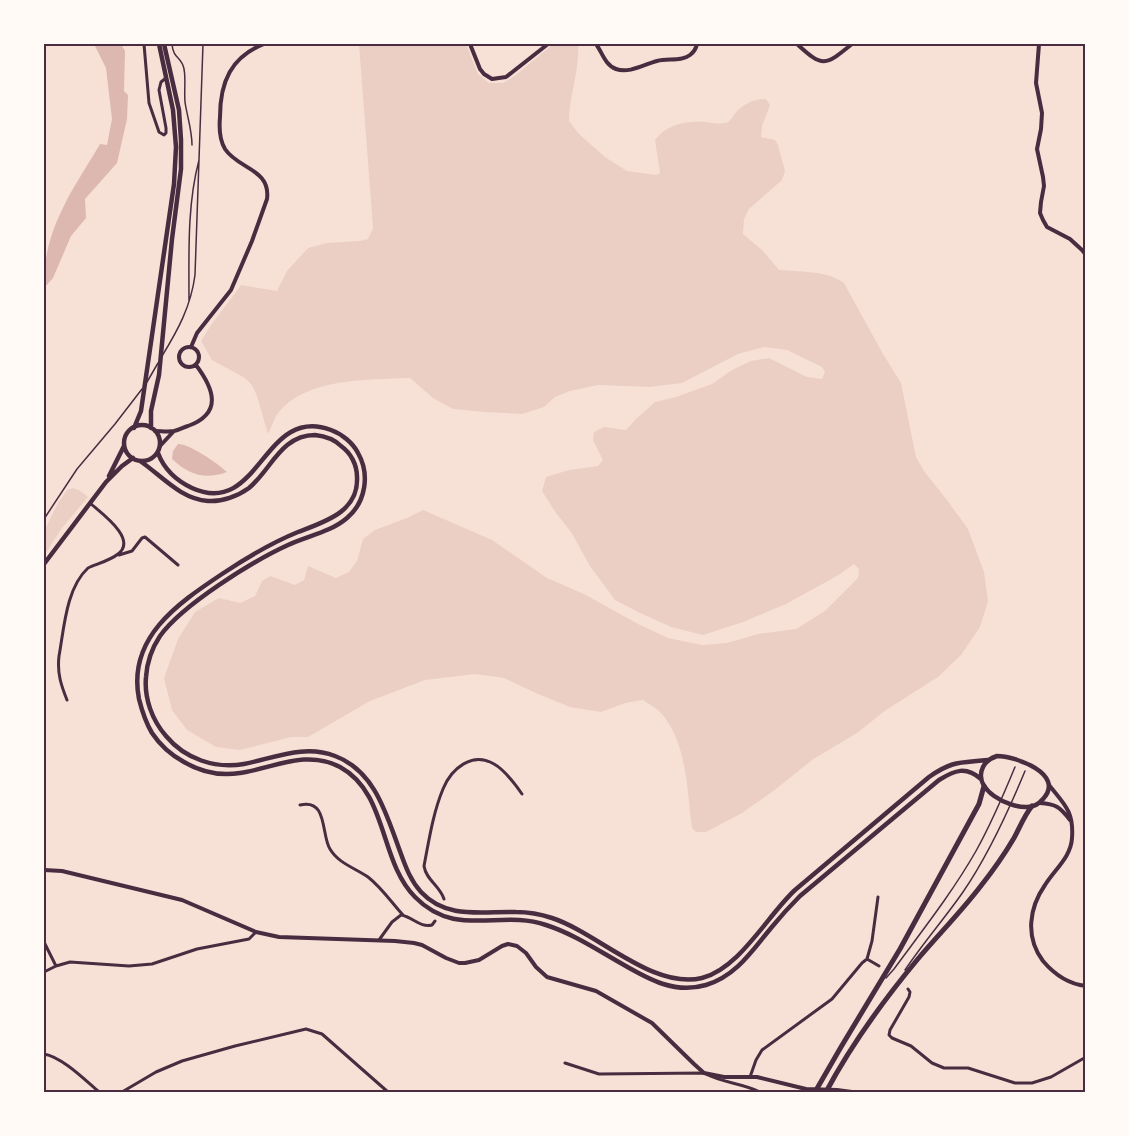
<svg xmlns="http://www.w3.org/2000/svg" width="1129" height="1136" viewBox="0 0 1129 1136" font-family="Roboto,sans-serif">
	<rect width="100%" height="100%" fill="#f7e1d7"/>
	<path fill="#ebcfc5" d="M359 44H466L478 74 489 83H503L516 75 553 44H578C580 70 569 95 569 121L579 134 605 157 627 171 657 175 660 173 655 140C667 124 686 121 705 122 711 123 718 124 724 123 731 123 732 116 737 111 746 103 754 99 766 99L770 105 762 126 761 137 775 140 778 145 785 171 782 180 749 209 744 219 743 234 762 250 779 270C799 272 827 270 844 283L883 354 901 383 916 457 924 471 947 500 968 529 984 572 988 601 980 627 961 655 938 677 886 710 857 733 812 760 776 789 742 813 706 832H696L692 828C687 791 687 739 659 711 655 707 648 704 643 700L625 703 601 712 570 707 538 694 504 678 475 674 425 680 370 701 308 737H291L240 750 216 747 187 730 172 710 164 678 178 639 195 612 219 598 240 603 255 596 262 581 270 576 295 585 304 580 308 566 336 578 349 572 357 561 363 539 375 530 407 518 423 510 492 540 547 578 584 594 638 624 668 638 702 645 727 643 758 634 796 629 825 611 858 578 859 569 854 564 837 576 786 604 743 622 703 635 671 627 638 612 615 600 590 566 571 532 556 513 542 491 546 477 569 470 598 466 603 460 593 440 594 432 604 427 626 430 635 420 655 402 676 397 712 384 732 370 751 361 769 358 807 377 822 379 825 372 822 367 787 350 764 347 738 354 682 383 650 387 598 385 570 391 555 397 544 407 522 414 485 412 453 409 433 398 410 378C369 380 307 377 278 413 274 419 271 428 268 434L257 396 252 385 245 378 212 360 201 341C212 321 228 304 241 285L277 291 287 271 308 248 327 243 360 241 368 239 373 228Z
		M73 488 79 490 88 497 62 528 44 556V531L58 503 67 490Z"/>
	<path fill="#dcb8b0" d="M94 44H121L125 51 124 91 128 95 127 119 117 163 85 199 86 218 71 236 53 278 44 288C43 261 50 234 62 210 72 188 88 165 100 144L107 145 112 119 106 68Z
		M178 444C190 444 217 463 227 472 205 480 189 475 172 459L173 451Z"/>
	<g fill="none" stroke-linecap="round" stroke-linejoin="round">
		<path stroke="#4a2c40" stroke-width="1.5" d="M172 44C173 59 182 57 184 69 186 79 184 91 185 102 187 116 192 130 192 145"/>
		<path stroke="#4a2c40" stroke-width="1.5" d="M189 301C189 254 187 205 199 160
			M162 356C178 330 191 306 195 275L203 44
			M147 382 158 363
			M44 519 77 469 115 424 142 389
			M905 970C923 943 945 918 963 892 989 854 1008 812 1025 771
			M886 978 894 969C922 931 952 893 976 851 991 824 1003 796 1015 767"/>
		<path stroke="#4a2c40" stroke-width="3" d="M144 44 149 103 159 132 164 135 166 133V128L159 90 161 82 166 78
			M44 150V148
			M119 555 132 551 142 538 145 537 178 565
			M67 700C61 685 57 673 59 656 64 629 66 588 88 568 97 564 111 560 118 554 138 539 101 513 90 503
			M300 805C328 798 321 835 330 849 338 863 355 868 368 877 381 887 392 903 403 915
			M444 899C440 886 426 880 424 866 429 840 433 813 443 789 451 769 472 751 494 764 505 770 515 784 522 794
			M379 940 392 922 401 915C413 917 420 928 432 925L435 921
			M44 942 56 966
			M867 959 872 941 878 897
			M44 972 56 966 70 962 129 966 152 964 197 949 249 939 256 932
			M908 989 910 992 909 997 890 1030 889 1035 892 1038 911 1046 932 1063 944 1068H968L1015 1083H1032L1051 1077 1086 1057
			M44 1054C62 1057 85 1080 99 1092
			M565 1063 599 1074 704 1073C722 1083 742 1083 760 1092
			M750 1077 756 1060 762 1050 832 999 862 963 867 959 879 966
			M122 1092 156 1072 182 1061 235 1046 306 1029 322 1034 388 1092"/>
		<path stroke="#4a2c40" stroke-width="4" d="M470 44 480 69 484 74 492 79 506 77 548 44
			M596 44C602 52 605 65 616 69 629 74 645 64 657 61 668 58 681 62 690 55 694 52 696 49 697 44
			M797 44C823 68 825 66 852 44
			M1039 44 1036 83 1042 113 1041 129 1037 149 1043 177 1044 186 1041 202 1040 213 1043 220 1047 227 1070 239 1082 250 1086 255
			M179 357a10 10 0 1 1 20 0a10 10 0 1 1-20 0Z
			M191 347 197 333 231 290 252 241 267 199C271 169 238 169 225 149 219 139 219 128 220 117 220 82 231 57 264 44
			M155 431C161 431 168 432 174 431 179 430 184 427 188 426 223 413 214 389 196 365
			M160 446 174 431
			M1049 785C1064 804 1074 811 1072 838 1071 857 1055 869 1045 885 1029 908 1025 937 1043 961 1054 974 1068 984 1086 986
			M1040 803C1056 804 1060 807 1070 820
			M44 870 62 871 182 900 256 932 279 937 395 941 414 943 422 945 446 958 459 963H465L479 960 502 946 508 944 517 946 526 953 536 967 547 977 596 991 652 1023 694 1064 704 1073 724 1077H757L806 1089 837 1090 852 1092"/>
		<path stroke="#4a2c40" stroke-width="4.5" d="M124 443a18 18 0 1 1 36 0a18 18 0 1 1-36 0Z
			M134 428 141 411 174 184 176 147 173 110 159 44
			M151 428V411L159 375 172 239 181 169V140L179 110 164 44
			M158 453C164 469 175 480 192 488 260 519 263 404 331 430 342 434 353 443 358 453 370 474 366 502 347 518 331 532 307 536 288 545 253 561 182 605 160 636 152 648 147 662 146 677 144 698 152 720 166 736 185 759 215 769 244 764 275 758 304 744 335 756 376 771 387 817 401 854 406 868 411 881 421 892 447 920 483 911 516 912 528 912 540 914 552 918 598 933 653 990 702 978 740 968 767 916 795 890L929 777C953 760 961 763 988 760
			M140 461C161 475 180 499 208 501 222 502 238 496 249 488 271 470 281 435 315 435 324 436 334 439 341 446 351 453 357 465 357 477 359 512 324 522 298 532 271 543 246 558 222 574 177 604 127 638 139 699 142 711 146 723 152 733 160 745 171 755 184 762 201 772 221 776 240 773 274 768 306 749 340 767 388 793 379 861 415 897 456 939 500 909 546 925 574 934 599 951 624 965 650 980 675 994 706 985 736 976 752 951 771 928 780 917 790 906 800 896L939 780C955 770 966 766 981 779
			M109 476 124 446
			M44 564 106 482 122 466 133 458
			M997 756C1015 756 1066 774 1043 799 1039 804 1033 807 1027 807 1009 808 972 790 983 767 986 761 991 758 997 756Z"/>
		<path stroke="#4a2c40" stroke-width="5" d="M815 1092 841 1047 900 949 979 804 984 786
			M826 1092C851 1045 883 1001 917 960 938 935 960 913 980 887 992 872 1004 855 1014 838 1020 827 1024 816 1032 806"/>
	</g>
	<rect width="1129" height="1136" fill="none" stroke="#fffaf5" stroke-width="90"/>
	<rect x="45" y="45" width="1039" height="1046" fill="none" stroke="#4a2c40" stroke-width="2"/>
</svg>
